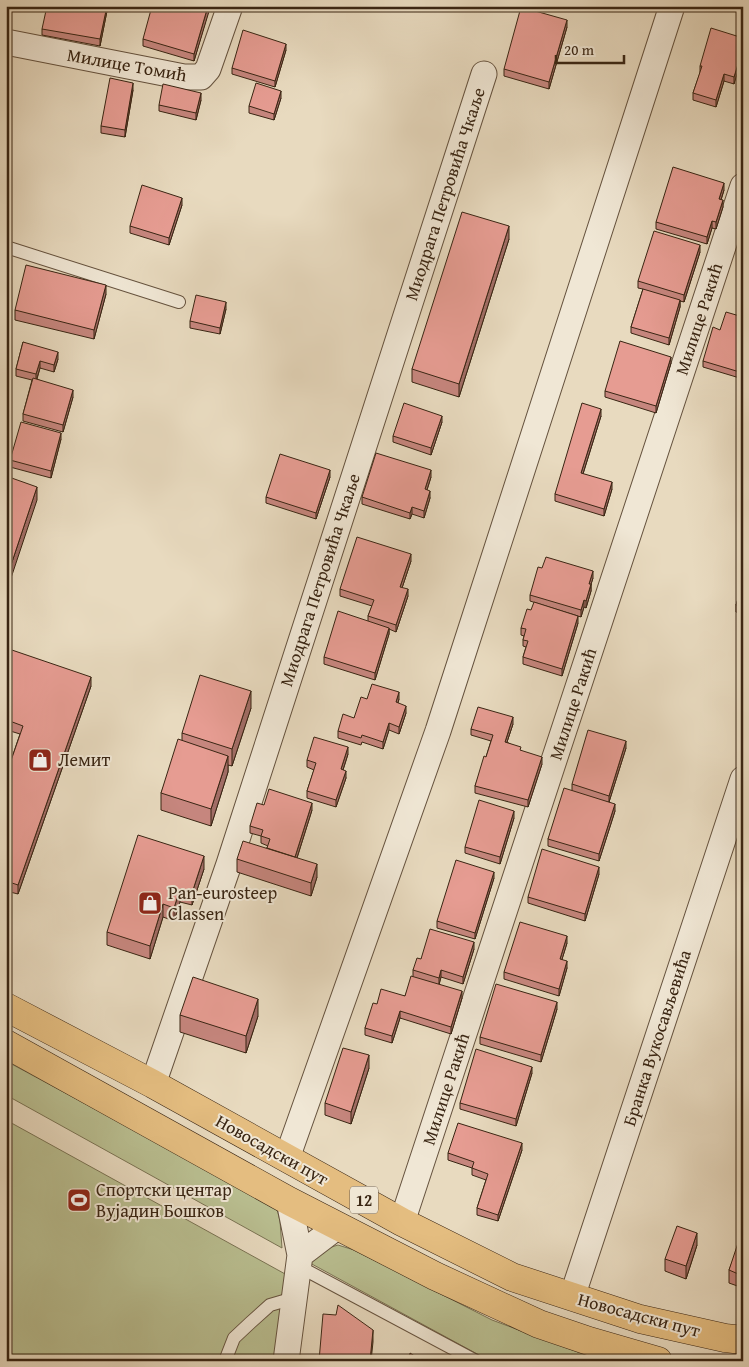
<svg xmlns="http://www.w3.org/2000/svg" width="749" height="1367" viewBox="0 0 749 1367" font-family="'Gentium Book Plus',serif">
	<rect width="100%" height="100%" fill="#e8dabf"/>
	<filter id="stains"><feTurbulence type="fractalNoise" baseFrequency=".004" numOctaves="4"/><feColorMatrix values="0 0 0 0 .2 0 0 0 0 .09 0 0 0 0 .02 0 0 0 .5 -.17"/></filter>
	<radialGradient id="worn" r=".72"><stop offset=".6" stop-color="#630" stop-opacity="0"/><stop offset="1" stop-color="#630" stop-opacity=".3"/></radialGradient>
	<path fill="#b9be90" stroke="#797252" d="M6 1061 258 1197 277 1209 280 1221 282 1248 6 1095Z
		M6 1120 296 1280 286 1361H6Z
		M338 1245 354 1250 492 1320 602 1361H490L310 1263 319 1251Z"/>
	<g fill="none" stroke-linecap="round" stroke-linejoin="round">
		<g stroke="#65523e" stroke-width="14">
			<path id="service" d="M6 247 179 302
				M298 1266 476 1361
				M225 1361 234 1338 250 1323 270 1305 294 1298"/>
		</g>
		<g stroke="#65523e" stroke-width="27">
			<path id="minor" d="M6 42 184 77H201L208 69 230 6
				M153 1084 229 864 484 74
				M287 1158 438 731 672 6
				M402 1222 743 186
				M300 1255 338 1226
				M572 1297 743 779
				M286 1361 300 1255 289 1201"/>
		</g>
		<g stroke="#392513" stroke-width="29">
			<path id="primary" d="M6 1007 153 1084 402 1222 512 1277 640 1319 725 1338 743 1340
				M6 1044 289 1201 435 1276 539 1324 589 1341 658 1361"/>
		</g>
		<use href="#service" stroke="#f0e7d5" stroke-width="12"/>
		<use href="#minor" stroke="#f0e7d5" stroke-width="25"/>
		<use href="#primary" stroke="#e4bd80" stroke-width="28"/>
	</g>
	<path fill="#c6867e" stroke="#392513" d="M108 6 100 46 42 35V29Z
		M210 6 194 61 143 46V39Z
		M567 27 549 89 504 76V69Z
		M743 38 734 84 724 81 716 107 693 100V93L700 73V66Z
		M286 50 275 87 232 74V68Z
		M133 90 125 137 101 133V126Z
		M281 98 274 120 249 113V106Z
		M201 100 196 120 159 111V105Z
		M724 190 721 200 723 207 716 229 712 228 707 244 656 229V222Z
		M182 205 169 245 130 233V226Z
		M509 239 459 397 412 382V369Z
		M700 252 684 302 680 301V307L669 345 631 333V327L643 289 638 288V281Z
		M106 294 94 339 15 320V310Z
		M226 309 220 334 190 328V321Z
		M743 317V379L703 367V361Z
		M23 342 58 359 54 372 40 368 37 379 73 397 63 432 23 421V414L32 380 16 376V369Z
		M671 363 656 413 605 397V391Z
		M601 416 583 474 612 489 604 516 555 501V494Z
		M442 422 431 455 393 442V436Z
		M61 439 51 478 10 467V460Z
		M330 477 316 519 266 503V497Z
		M431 477 427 490 430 498 424 518 412 514 410 519 362 504V497Z
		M411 561 402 588 408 596 396 632 389 629V634L375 680 324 664V657L368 621V616L372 606 340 596V589Z
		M593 578 591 584V591L586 608 584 607 581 617 530 601V595Z
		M743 583V614L736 612V605Z
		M578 623 562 676 523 664V657L526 647 523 646V640L524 636 521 635V628Z
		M6 648 91 686 18 894 6 891V775L20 734 7 730 6 731Z
		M367 699H399L398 703 406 713 399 734 389 730 383 749 362 742 361 745 338 738V731L354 718Z
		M251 708 232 766 228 765V772L211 826 161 810V793L182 741V733Z
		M513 724 507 742 542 764 528 807 475 793V786L486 757 491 741 471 735V729Z
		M626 748 609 802 615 811 599 861 548 846V839L572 791V784Z
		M348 754 343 770 346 778 336 807 307 798V791L314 770 307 767V760Z
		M264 805 312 810 297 858 317 877 311 896 237 872V859L267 848 268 846 261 843V836L250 833V826Z
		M514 818 500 864 465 853V847Z
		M204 869 192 905 180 902 174 921 163 917 150 959 107 945V932Z
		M599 874 585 921 528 903V897Z
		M494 878 475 939 437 928V921Z
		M567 943 562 959 567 968 559 996 504 979V972Z
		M474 949 463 984 441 977 439 984 462 998 451 1034 400 1018 392 1043 365 1035V1028L377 1004 405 996 413 976V970L421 959Z
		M557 1009 541 1062 480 1044V1037Z
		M180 1015 258 1016 246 1053 180 1032Z
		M369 1068 351 1124 325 1115V1103Z
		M532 1073 516 1126 460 1109V1103Z
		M522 1150 498 1221 477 1215V1208L486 1180 472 1175V1168L448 1160V1153Z
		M743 1235V1288L729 1283V1270Z
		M697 1245 686 1279 665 1271V1259Z"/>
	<path fill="#a16d66" stroke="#392513" d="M107 6H108L100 46V39Z
		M208 6H210V8L194 61V54Z
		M567 20V27L549 89V82Z
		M286 44V50L275 87V81Z
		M743 48V55L734 84V77Z
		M724 74V81L716 107V100Z
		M133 83V90L125 137V130Z
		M281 91V98L274 120V114Z
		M201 93V100L196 120V113Z
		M724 183V190L719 206V199Z
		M182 198V205L169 245V238Z
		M723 200V207L716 229V222Z
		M712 221V228L707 244V237Z
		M509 226V239L459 397V384Z
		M700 245V252L684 302V295Z
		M106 285V294L94 339V330Z
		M680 300V307L669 345V338Z
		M226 302V309L220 334V328Z
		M58 352V359L54 372V365Z
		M671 357V363L656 413V406Z
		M40 361V368L36 381V374Z
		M73 390V397L63 432V425Z
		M601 409V416L581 480V473Z
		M442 416V422L431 455V448Z
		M61 433V439L51 478V471Z
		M330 470V477L316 519V513Z
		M431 470V477L425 496V489Z
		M612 482V489L604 516V509Z
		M37 487V500L6 593V580Z
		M430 491V498L424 518V511Z
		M412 507V514L410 519V513Z
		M411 554V561L400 594V587Z
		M593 571V578L589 591V584Z
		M591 584V591L586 608V601Z
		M408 589V596L396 632V625Z
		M584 600V607L581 617V610Z
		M578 616V623L562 676V669Z
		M389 628V634L375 680V673Z
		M91 677V686L18 894V885Z
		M251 691V708L232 766V749Z
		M399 692V699L396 709V702Z
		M406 706V713L399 734V727Z
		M513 717V724L505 748V742Z
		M389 723V730L383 749V742Z
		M626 741V748L609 802V796Z
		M348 747V754L341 776V769Z
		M228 756V772L211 826V809Z
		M542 757V764L528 807V800Z
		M346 771V778L336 807V800Z
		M312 803V810L295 864V857Z
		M615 804V811L599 861V854Z
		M514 811V818L500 864V857Z
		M204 856V869L192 905V893Z
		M317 864V877L311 896V883Z
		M599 867V874L585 921V914Z
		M494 872V878L475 939V933Z
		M180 889V902L174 921V908Z
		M163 904V917L150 959V946Z
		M567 936V943L560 966V959Z
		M474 942V949L463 984V977Z
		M567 961V968L559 996V989Z
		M441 970V977L439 985V978Z
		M462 991V998L451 1034V1027Z
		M258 999V1016L246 1053V1036Z
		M557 1002V1009L541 1062V1055Z
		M400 1011V1018L392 1043V1036Z
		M369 1055V1068L351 1124V1112Z
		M532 1067V1073L516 1126V1119Z
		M522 1143V1150L498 1221V1215Z
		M697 1233V1245L686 1279V1266Z
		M373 1330V1342L371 1361H370Z"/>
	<path fill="#e69c92" stroke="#392513" d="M47 6H107L100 39 42 29Z
		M152 6H208L194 54 143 39Z
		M521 7 567 20 549 82 504 69Z
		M711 28 743 38V48L734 77 724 74 716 100 693 93 702 66H700Z
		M243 30 286 44 275 81 232 68Z
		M110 78 133 83 125 130 101 126Z
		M256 83 281 91 274 114 249 106Z
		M163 84 201 93 196 113 159 105Z
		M673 167 724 183 719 199 723 200 716 222 712 221 707 237 656 222Z
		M142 185 182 198 169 238 130 226Z
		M462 212 509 226 459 384 412 369Z
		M654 231 700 245 684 295 638 281Z
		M26 265 106 285 94 330 15 310Z
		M643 289 680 300 669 338 631 327Z
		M196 295 226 302 220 328 190 321Z
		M726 312 743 317V373L703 361 713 327 720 330Z
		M620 341 671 357 656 406 605 391Z
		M23 342 58 352 54 365 40 361 36 374 16 369Z
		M33 378 73 390 63 425 23 414Z
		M404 403 442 416 431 448 393 436Z
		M582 403 601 409 581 473 612 482 604 509 555 494Z
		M21 422 61 433 51 471 10 460Z
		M376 453 431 470 425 489 430 491 424 511 412 507 410 513 362 497Z
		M280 454 330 470 316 513 266 497Z
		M6 476 37 487 6 580Z
		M357 537 411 554 400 587 408 589 396 625 368 616 374 600 340 589Z
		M546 557 593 571 589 584H591L586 601 584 600 581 610 530 595 538 567 542 568Z
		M743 583V607L736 605Z
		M534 602 578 616 562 669 523 657 528 641 523 640 526 629 521 628 527 609 531 610Z
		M338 611 389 628 375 673 324 657Z
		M6 648 91 677 18 885 6 881V775L23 726 7 720 6 721Z
		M200 675 251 691 232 749 182 733Z
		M372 684 399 692 396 702 406 706 399 727 389 723 383 742 362 735 361 738 338 731 343 714 354 718 361 697 367 699Z
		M478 707 513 717 505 742 521 747 520 750 542 757 528 800 475 786 484 756 486 757 493 735 471 729Z
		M588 730 626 741 609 796 572 784Z
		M314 737 348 747 341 769 346 771 336 800 307 791 316 763 307 760Z
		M178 739 228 756 211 809 161 793Z
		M564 788 615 804 599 854 548 839Z
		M269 789 312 803 295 857 267 848 270 839 261 836 263 830 250 826 257 803 264 805Z
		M479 800 514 811 500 857 465 847Z
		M138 835 204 856 192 893 180 889 174 908 163 904 150 946 107 932Z
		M243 841 317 864 311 883 237 859Z
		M542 849 599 867 585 914 528 897Z
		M456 860 494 872 475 933 437 921Z
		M520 922 567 936 560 959 567 961 559 989 504 972Z
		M430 929 474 942 463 977 441 970 439 978 413 970 417 958 421 959Z
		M411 976 462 991 451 1027 400 1011 392 1036 365 1028 373 1003 377 1004 381 989 405 996Z
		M193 977 258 999 246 1036 180 1015Z
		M496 984 557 1002 541 1055 480 1037Z
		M343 1048 369 1055 351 1112 325 1103Z
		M476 1049 532 1067 516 1119 460 1103Z
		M458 1123 522 1143 498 1215 477 1208 488 1174 472 1168 474 1162 448 1153Z
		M677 1226 697 1233 686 1266 665 1259Z
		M741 1234 743 1235V1276L729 1270Z
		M338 1305 373 1330 370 1361H319L323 1314 336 1315Z
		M410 1353 422 1361H409Z"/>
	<defs>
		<g id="shop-square" transform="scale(1.25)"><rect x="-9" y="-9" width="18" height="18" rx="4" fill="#8f2418" stroke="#f0e7d5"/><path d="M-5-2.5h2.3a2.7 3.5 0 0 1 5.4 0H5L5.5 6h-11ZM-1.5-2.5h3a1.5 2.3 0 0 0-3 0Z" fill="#fff"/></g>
		<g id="stadium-square" transform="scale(1.25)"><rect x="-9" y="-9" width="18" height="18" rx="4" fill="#8f2418" stroke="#f0e7d5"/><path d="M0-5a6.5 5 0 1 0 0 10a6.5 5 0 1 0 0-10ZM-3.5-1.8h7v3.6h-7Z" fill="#fff"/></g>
	</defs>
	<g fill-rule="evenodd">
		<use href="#shop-square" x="40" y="760"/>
		<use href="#shop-square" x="150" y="903"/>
		<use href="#stadium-square" x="79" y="1200"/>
	</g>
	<g text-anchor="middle" stroke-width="4" stroke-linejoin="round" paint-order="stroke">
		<rect fill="#f0e7d5" stroke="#705f4d" stroke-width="1" x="350" y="1186.5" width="28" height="27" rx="4"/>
		<g font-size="16" font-weight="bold" fill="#392513">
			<text x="364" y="1206">12</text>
		</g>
		<g font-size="18" fill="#392513" stroke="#f0e7d5">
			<text transform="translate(127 65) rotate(10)" y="6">Милице Томић</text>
			<text transform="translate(445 194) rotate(-72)" y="6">Миодрага Петровића Чкаље</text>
			<text transform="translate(699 319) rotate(-72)" y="6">Милице Ракић</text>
			<text transform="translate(320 580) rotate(-72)" y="6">Миодрага Петровића Чкаље</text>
			<text transform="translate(573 704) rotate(-72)" y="6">Милице Ракић</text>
			<text transform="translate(657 1038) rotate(-72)" y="6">Бранка Вукосављевића</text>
			<text transform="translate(446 1089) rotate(-72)" y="6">Милице Ракић</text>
			<text transform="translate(272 1150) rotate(29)" y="6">Новосадски пут</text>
			<text transform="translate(639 1315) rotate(15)" y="6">Новосадски пут</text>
		</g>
		<g font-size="18" fill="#392513" stroke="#f0e7d5" text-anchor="start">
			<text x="58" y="766">Лемит</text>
			<text x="168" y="899">Pan-eurosteep<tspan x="168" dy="21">Classen</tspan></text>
			<text x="96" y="1196">Спортски центар<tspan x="96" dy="21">Вујадин Бошков</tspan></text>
		</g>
	</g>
	<rect width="749" height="1367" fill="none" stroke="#e8dabf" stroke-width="25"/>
	<rect x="8" y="8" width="734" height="1352" fill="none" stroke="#392513" stroke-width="2.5"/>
	<rect x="12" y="12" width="724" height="1342" fill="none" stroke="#392513"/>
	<path d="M556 55v8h68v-8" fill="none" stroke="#392513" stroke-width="2.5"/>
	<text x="564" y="55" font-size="15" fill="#392513" stroke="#f0e7d5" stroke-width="4" paint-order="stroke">20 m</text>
	<rect width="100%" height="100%" filter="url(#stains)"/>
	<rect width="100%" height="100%" fill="url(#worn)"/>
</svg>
